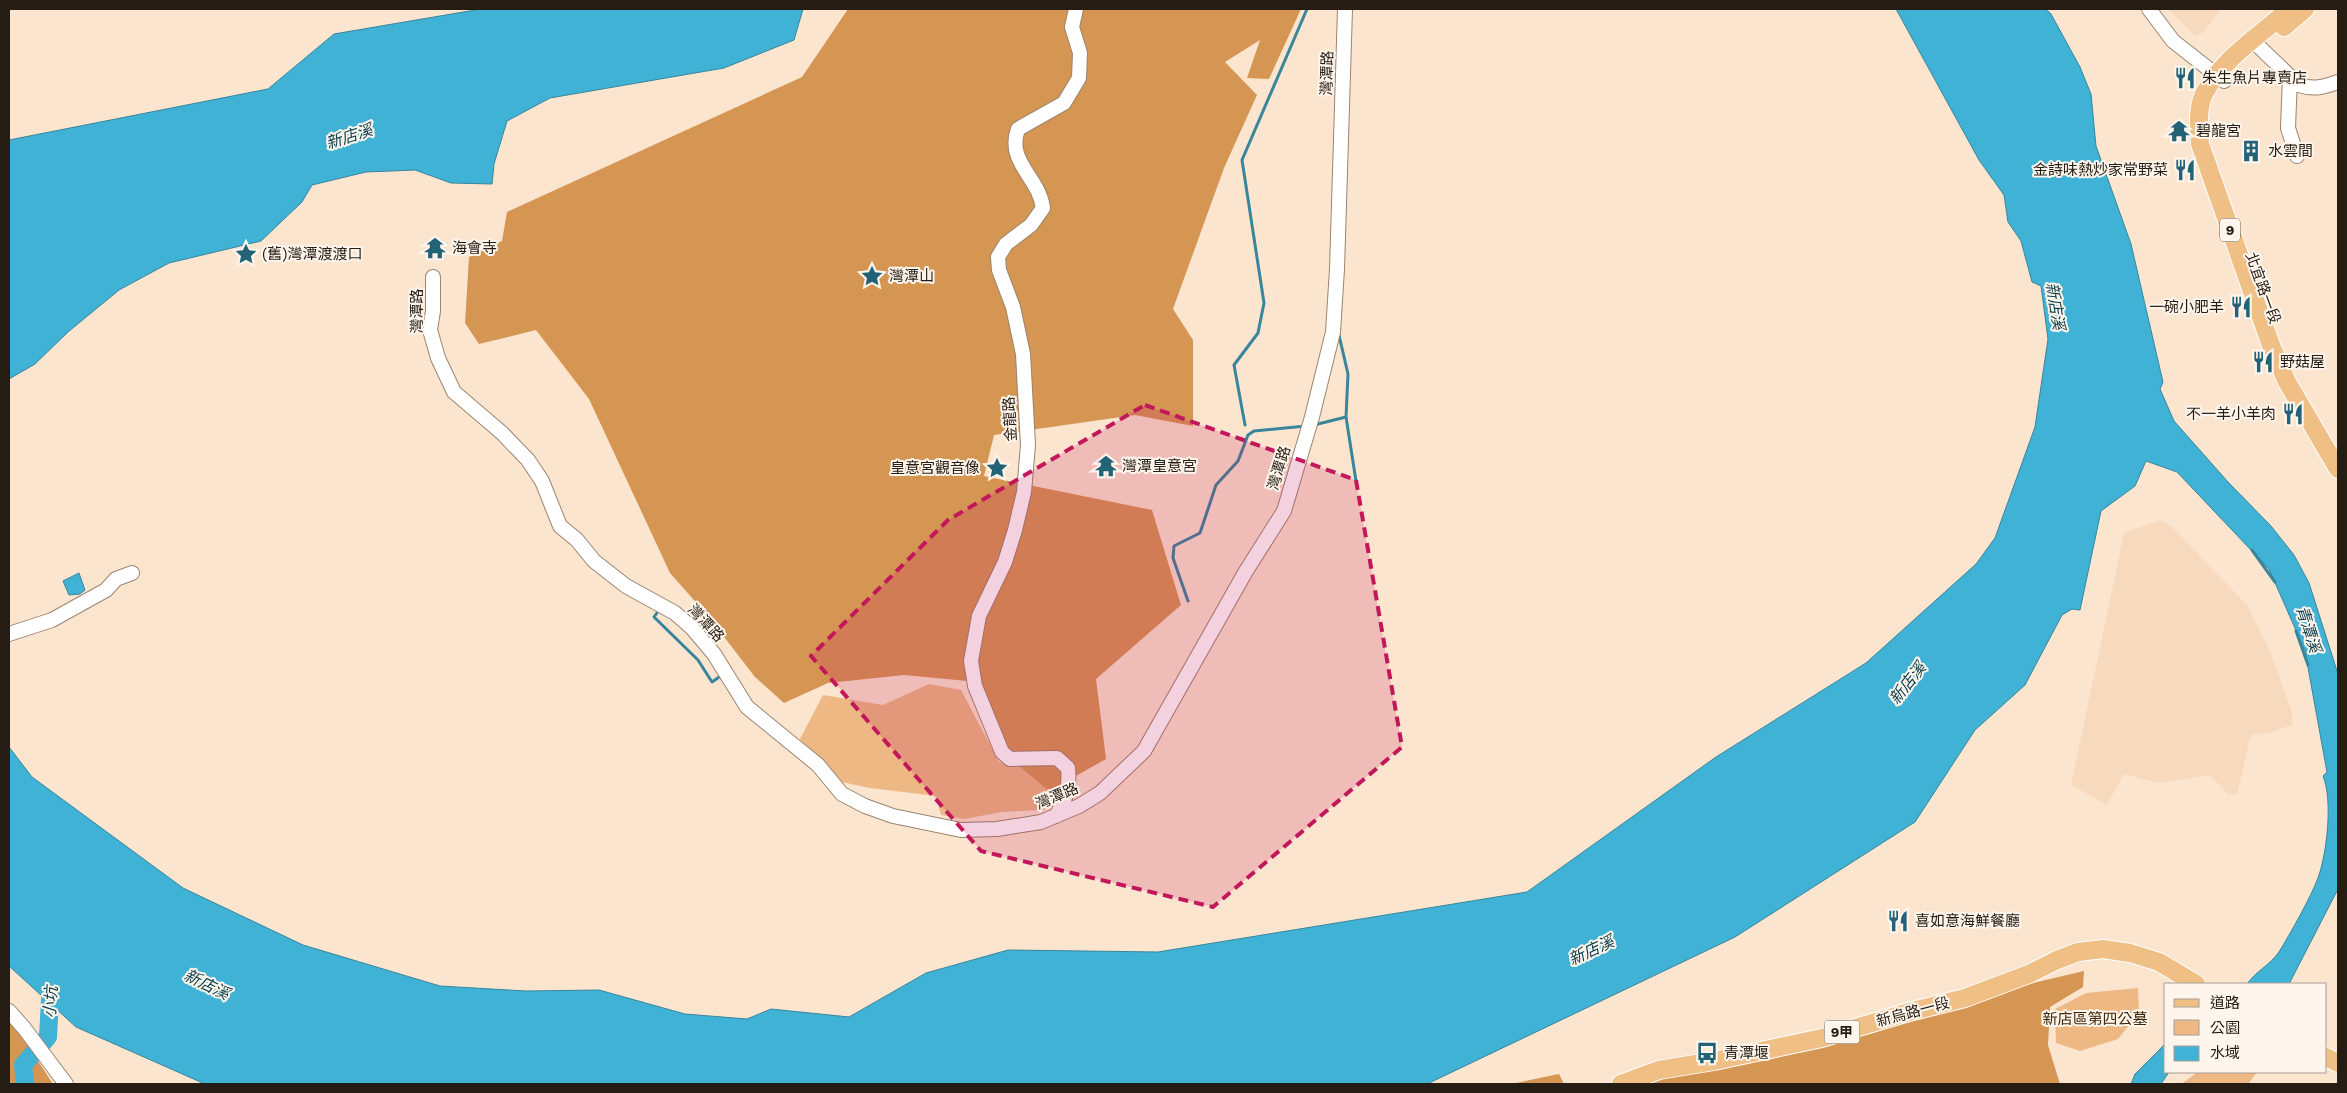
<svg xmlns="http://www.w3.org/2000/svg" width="2347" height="1093" viewBox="0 0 2347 1093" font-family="'Work Sans','Noto Sans TC',sans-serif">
	<rect width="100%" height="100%" fill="#fce5cf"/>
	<path fill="#f7dabe" d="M2168 9H2167H2221L2204 32 2195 36Z
		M2160 520 2172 527 2247 605 2266 642 2281 681 2292 713V725L2268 733 2252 735 2249 743 2237 795 2228 794 2210 775 2158 783 2124 774 2107 805 2071 785 2124 533Z"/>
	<path fill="#edb884" d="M929 684 961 690 999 762 1045 771 1054 801 1043 810 1002 812 964 819 941 815 936 796 870 788 837 781 800 739 823 695 883 705Z
		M2138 988 2139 1013 2118 1039 2080 1051 2056 1043 2055 1009 2086 993Z
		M2198 1072H2257L2248 1084H2181Z"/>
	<path fill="#d59553" d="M848 9H1301L1269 79 1247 78 1260 40 1225 62 1257 95 1224 168 1173 309 1193 340V426L1135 415 994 435 984 476 1152 510 1181 605 1096 679 1106 759 1049 791 994 745 967 681 904 675 828 683 784 703 755 677 708 616 670 573 589 399 536 330 479 344 465 323 469 257 502 241 507 212 802 77Z
		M2084 971 2083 987 2050 1007 2048 1045 2060 1084H1630L1669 1068Z
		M9 1016 53 1084H9Z
		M1559 1074 1564 1084H1511Z"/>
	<path fill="#40b2d6" stroke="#38859c" d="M481 9H803L794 40 724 68 550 98 507 121 494 164 492 184 451 183 415 170 366 172 312 185 302 202 261 241 169 263 119 290 68 332 35 364 9 379V140L268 89 334 34Z
		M1896 9H2046L2051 14 2080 67 2091 94 2096 146 2131 244 2163 382 2160 389 2174 421 2228 482 2271 526 2294 555 2309 583 2338 674V889L2289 984H2247C2255 972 2270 965 2279 952 2290 934 2311 897 2318 878 2327 853 2333 800 2323 776L2327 772 2305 651 2269 569 2177 472 2146 461 2135 486 2101 511 2080 610 2072 609 2062 615 2025 685 1975 730 1915 822 1735 937 1427 1084H205L76 1027 9 966V747L32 777 183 888 303 945 440 986 526 991 599 990 685 1014 747 1019 771 1009 849 1017 926 973 1008 950 1158 952 1527 892 1716 757 1866 663 1976 564 1995 538 2035 427 2048 339 2041 286 2032 282 2021 241 2008 222 2004 195 1979 160Z
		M79 573 85 590 80 594 69 595 63 581Z
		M2166 1043V1072H2169L2161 1084H2131L2135 1074Z"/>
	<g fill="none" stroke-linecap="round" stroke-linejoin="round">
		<path stroke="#38859c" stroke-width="3" d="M1338 331 1348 374 1346 417 1356 481
			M1245 425 1234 365 1258 333 1264 303 1242 160 1307 9
			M1314 425 1346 417
			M2252 550 2275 582
			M1188 601 1173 558 1174 546 1200 533 1216 485 1238 461 1248 435 1254 431 1306 426
			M659 610 654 617 698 660 712 682 722 675
			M2296 631 2308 665"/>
		<path stroke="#40b2d6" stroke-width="18" d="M25 1084 23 1065 48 1037 51 982"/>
		<g stroke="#9a8570" stroke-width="16">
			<path id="minor" d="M2149 9 2173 41 2224 81
				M2253 41 2299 85C2314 90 2324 87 2338 82
				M2290 77 2288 128 2297 156
				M433 277V311L430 330 438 358 454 392 502 433 528 460 542 481 560 526 577 540 594 561 626 586 675 613 692 628 714 654 747 707 818 765 842 794 865 806 893 816 961 830 997 829 1041 822 1079 806 1100 793 1144 751 1246 571 1284 511 1312 417 1333 332 1337 269 1345 9
				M9 634 52 620 106 590 116 579 132 573
				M1056 816C1066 799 1070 788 1068 768L1057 758 1010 759 1002 752 975 686 971 661 979 616 1005 562 1015 530 1024 492 1028 445 1023 354 1013 307 999 270 998 257 1006 244 1031 225 1043 208C1039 177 1006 162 1018 129L1064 103 1079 78 1080 53 1072 27 1076 9
				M9 1011 24 1028 66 1084"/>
		</g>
		<g stroke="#fff" stroke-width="20">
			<path id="major" d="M2289 9C2261 35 2221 59 2204 94 2197 109 2199 127 2200 144L2272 348 2287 382 2338 469
				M2284 27 2305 9
				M2326 1057 2338 1063
				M1621 1084 1659 1070 1714 1061 1822 1038 1909 1012 1965 998 2029 974 2057 960 2078 952 2103 949 2130 953 2159 962 2196 984"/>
		</g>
		<use href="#minor" stroke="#fff" stroke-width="14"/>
		<use href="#major" stroke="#f0bf86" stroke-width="18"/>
	</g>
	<path fill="#c2185b" fill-opacity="0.2" stroke="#c2185b" stroke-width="4" stroke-dasharray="10 6" stroke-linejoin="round" d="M1145 405 1356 480 1402 747 1213 907 981 851 811 656 948 520Z"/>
	<defs>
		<g id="restaurant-bare" transform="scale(1.725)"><path d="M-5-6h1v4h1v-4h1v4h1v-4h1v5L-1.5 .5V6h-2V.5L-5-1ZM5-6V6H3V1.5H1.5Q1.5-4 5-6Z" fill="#236378" stroke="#fef5ec" stroke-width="2.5" paint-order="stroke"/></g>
		<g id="temple-bare" transform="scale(1.725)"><path d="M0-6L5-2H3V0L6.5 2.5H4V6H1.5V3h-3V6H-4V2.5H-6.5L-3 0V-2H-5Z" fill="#236378" stroke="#fef5ec" stroke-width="2.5" paint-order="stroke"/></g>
		<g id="building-bare" transform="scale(1.725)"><path d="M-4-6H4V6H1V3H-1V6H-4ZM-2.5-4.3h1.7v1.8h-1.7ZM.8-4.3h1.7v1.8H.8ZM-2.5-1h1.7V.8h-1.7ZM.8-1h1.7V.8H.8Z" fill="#236378" stroke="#fef5ec" stroke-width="2.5" paint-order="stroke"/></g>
		<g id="sight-bare" transform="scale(1.725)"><path d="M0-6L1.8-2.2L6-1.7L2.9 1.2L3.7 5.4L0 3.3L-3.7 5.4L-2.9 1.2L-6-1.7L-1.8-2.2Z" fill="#236378" stroke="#fef5ec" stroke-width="2.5" paint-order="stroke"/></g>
		<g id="bus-bare" transform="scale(1.725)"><path d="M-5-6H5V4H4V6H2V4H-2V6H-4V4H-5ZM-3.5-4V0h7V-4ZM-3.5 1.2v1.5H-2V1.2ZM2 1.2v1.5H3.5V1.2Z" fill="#236378" stroke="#fef5ec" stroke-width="2.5" paint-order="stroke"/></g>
	</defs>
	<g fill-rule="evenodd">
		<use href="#restaurant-bare" x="2185" y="78"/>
		<use href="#temple-bare" x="2179" y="131"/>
		<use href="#building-bare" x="2251" y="151"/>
		<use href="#restaurant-bare" x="2185" y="170"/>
		<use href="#temple-bare" x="435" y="248"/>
		<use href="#sight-bare" x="246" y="254"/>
		<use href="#sight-bare" x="872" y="276"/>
		<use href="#restaurant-bare" x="2241" y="307"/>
		<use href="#restaurant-bare" x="2263" y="362"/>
		<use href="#restaurant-bare" x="2293" y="414"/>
		<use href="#temple-bare" x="1106" y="466"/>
		<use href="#sight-bare" x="997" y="468"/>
		<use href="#restaurant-bare" x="1898" y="921"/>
		<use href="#bus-bare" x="1707" y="1053"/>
	</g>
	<g text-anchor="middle" stroke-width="4" stroke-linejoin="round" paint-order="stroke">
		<g fill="#fef5ec" stroke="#665d55" stroke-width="1">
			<rect x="2220" y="218.5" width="20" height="23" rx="4"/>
			<rect x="1824.5" y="1020.5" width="35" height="23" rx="4"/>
		</g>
		<g font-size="14" font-weight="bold" fill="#251c14">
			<text x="2230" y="235">9</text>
			<text x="1842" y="1037">9甲</text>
		</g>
		<g font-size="15" fill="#251c14" stroke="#fef5ec">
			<text transform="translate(1327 73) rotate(-88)" y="5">灣潭路</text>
			<text transform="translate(2263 288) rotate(70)" y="5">北宜路一段</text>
			<text transform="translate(417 311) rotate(-90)" y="5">灣潭路</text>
			<text transform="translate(1010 419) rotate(-93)" y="5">金龍路</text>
			<text transform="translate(1279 468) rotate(-73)" y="5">灣潭路</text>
			<text transform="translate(706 623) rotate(47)" y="5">灣潭路</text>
			<text transform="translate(1057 796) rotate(-23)" y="5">灣潭路</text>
			<text transform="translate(1913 1012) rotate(-15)" y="5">新烏路一段</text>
		</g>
		<g font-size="15" fill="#251c14" stroke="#fef5ec" text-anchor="start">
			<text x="2202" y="83">朱生魚片專賣店</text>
			<text x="2196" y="136">碧龍宮</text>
			<text x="2268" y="156">水雲間</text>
			<text x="2168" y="175" text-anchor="end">金詩味熱炒家常野菜</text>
			<text x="452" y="253">海會寺</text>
			<text x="262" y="259">(舊)灣潭渡渡口</text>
			<text x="889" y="281">灣潭山</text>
			<text x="2224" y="312" text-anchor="end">一碗小肥羊</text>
			<text x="2280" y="367">野菇屋</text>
			<text x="2276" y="419" text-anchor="end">不一羊小羊肉</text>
			<text x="1122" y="471">灣潭皇意宮</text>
			<text x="980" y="473" text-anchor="end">皇意宮觀音像</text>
			<text x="1915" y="926">喜如意海鮮餐廳</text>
			<text x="1724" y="1058">青潭堰</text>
		</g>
		<g font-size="15" fill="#402608" stroke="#fef5ec">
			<text x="2095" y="1024">新店區第四公墓</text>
		</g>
		<g font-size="16" font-style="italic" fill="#083c4b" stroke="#fef5ec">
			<text transform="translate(349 136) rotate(-18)" y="6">新店溪</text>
			<text transform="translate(2056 306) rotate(81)" y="6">新店溪</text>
			<text transform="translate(2309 629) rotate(72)" y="6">青潭溪</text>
			<text transform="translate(1907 683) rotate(-52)" y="6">新店溪</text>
			<text transform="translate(1591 950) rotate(-25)" y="6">新店溪</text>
			<text transform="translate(207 984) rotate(26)" y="6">新店溪</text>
			<text transform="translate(50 1002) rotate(-86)" y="6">小坑</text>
		</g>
	</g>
	<rect width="2347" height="1093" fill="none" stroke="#251c14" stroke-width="20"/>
	<rect x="2164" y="983" width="162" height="90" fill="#fef5ec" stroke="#a79e96"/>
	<rect x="2174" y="999" width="25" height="8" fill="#f0bf86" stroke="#a79e96"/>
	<text x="2210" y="1008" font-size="15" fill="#251c14">道路</text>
	<rect x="2174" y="1020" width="25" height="15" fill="#edb884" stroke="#a79e96"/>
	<text x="2210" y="1033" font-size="15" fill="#251c14">公園</text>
	<rect x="2174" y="1046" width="25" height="15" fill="#40b2d6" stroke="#a79e96"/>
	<text x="2210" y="1058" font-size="15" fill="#251c14">水域</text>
</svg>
